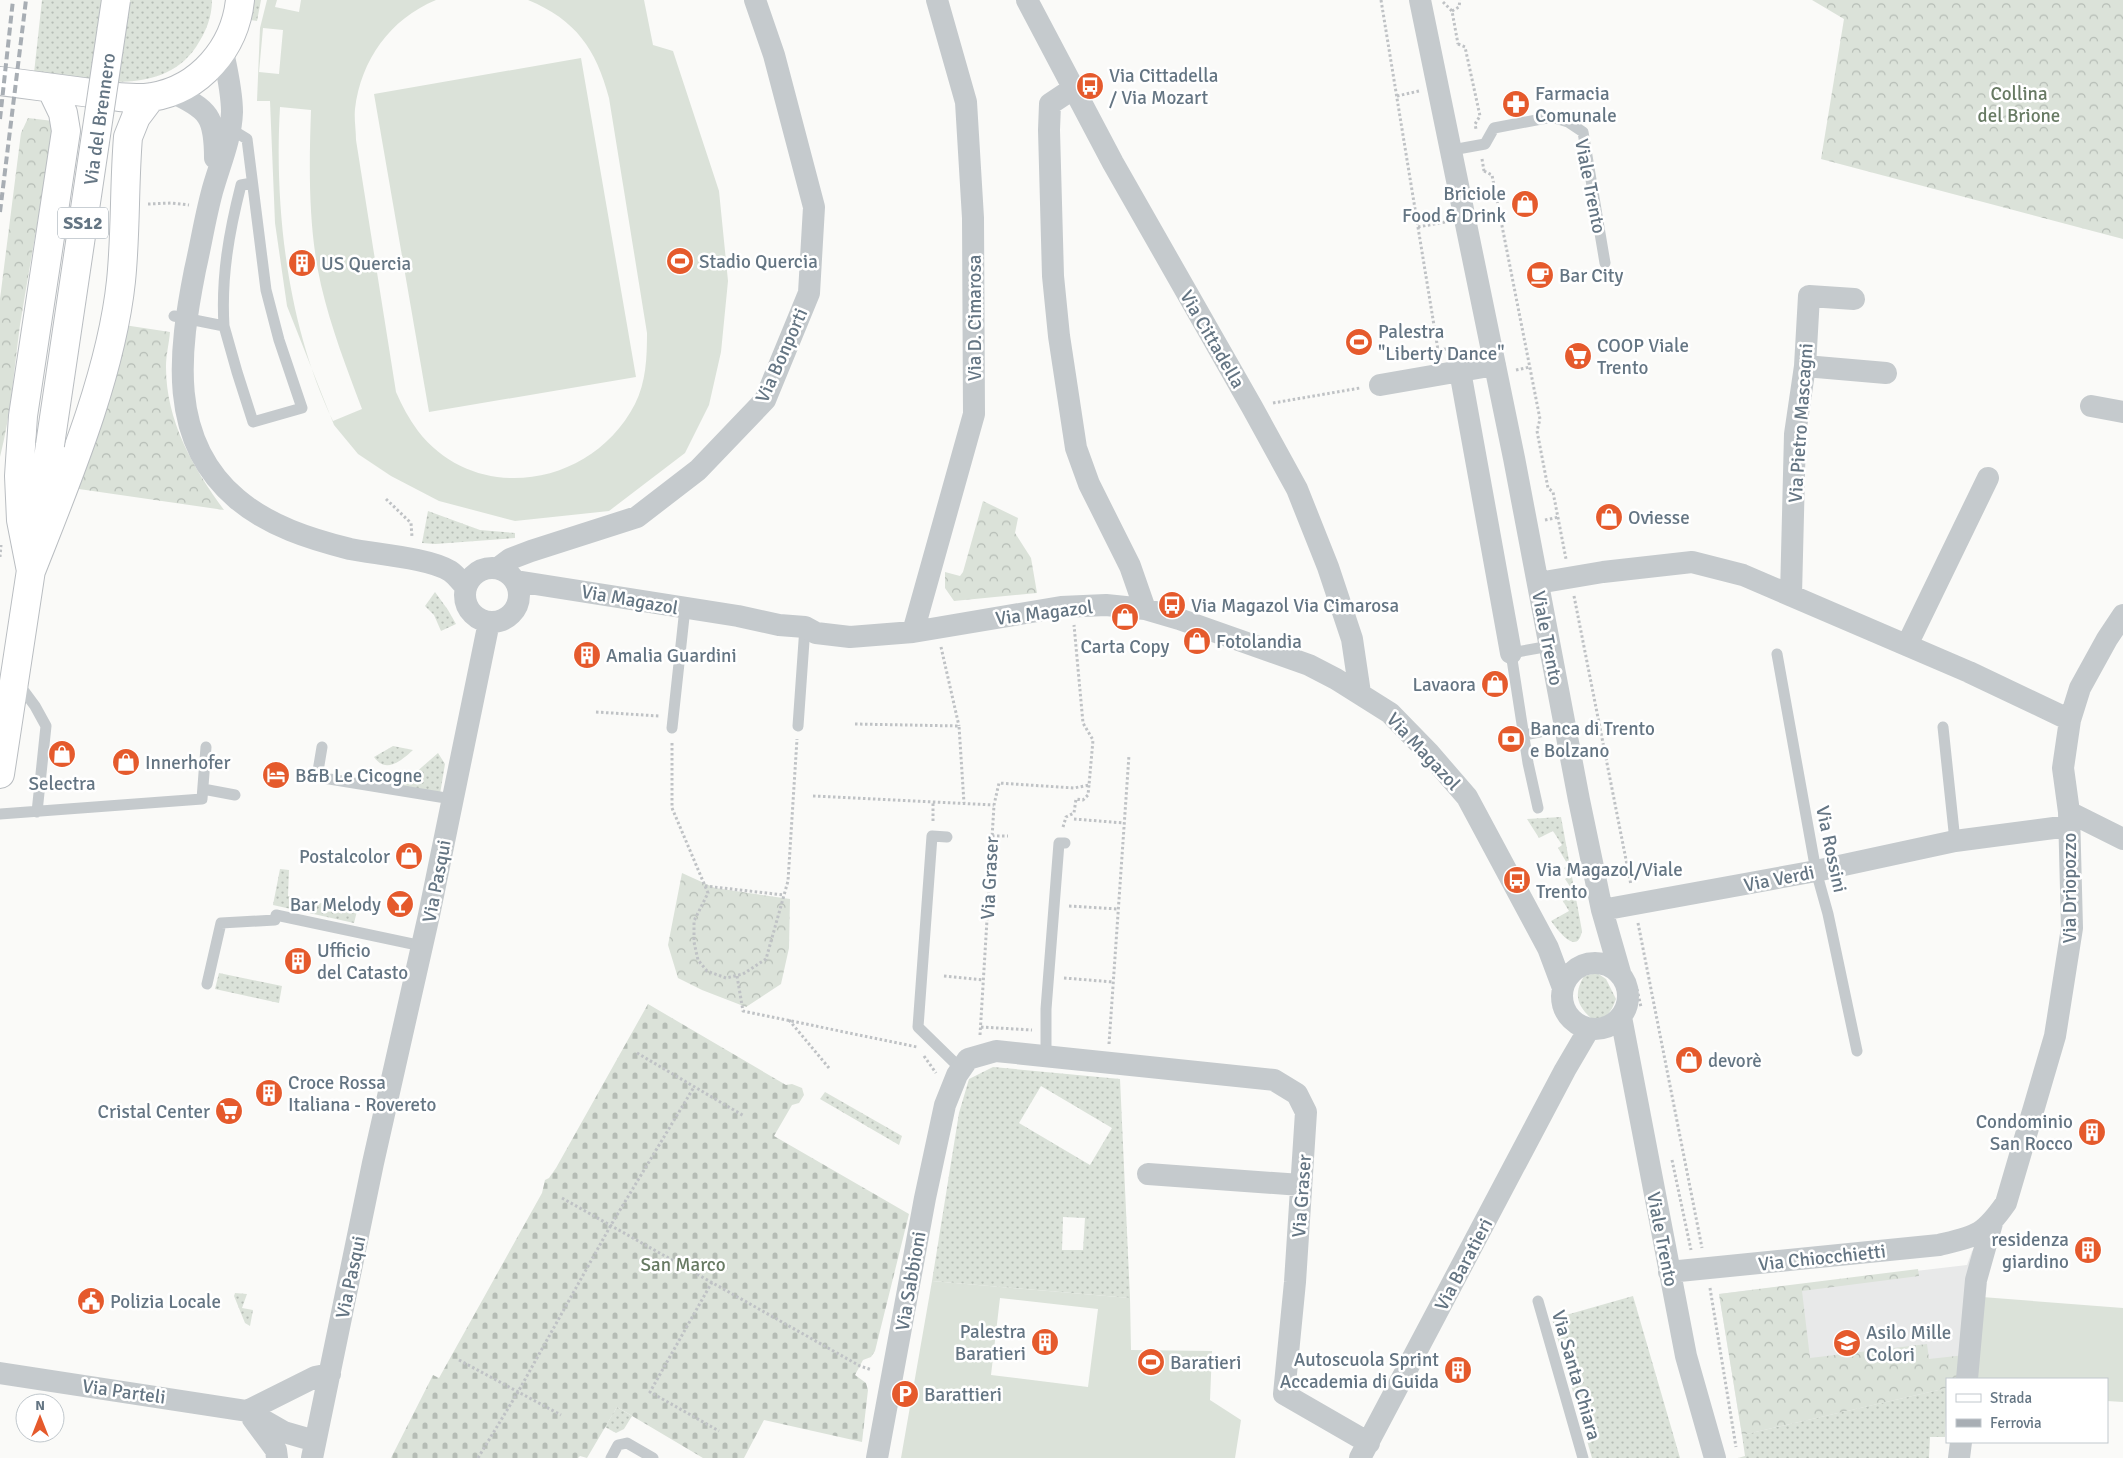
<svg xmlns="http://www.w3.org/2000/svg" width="2123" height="1458" viewBox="0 0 2123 1458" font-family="Signika,sans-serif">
	<defs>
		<pattern id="grass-dots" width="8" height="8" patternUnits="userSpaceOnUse" patternTransform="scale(1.25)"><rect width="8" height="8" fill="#dbe2d9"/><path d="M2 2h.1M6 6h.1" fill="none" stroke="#b5bcb5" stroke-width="1.8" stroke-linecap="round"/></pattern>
		<pattern id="forest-crowns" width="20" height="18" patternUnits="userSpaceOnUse" patternTransform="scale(1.25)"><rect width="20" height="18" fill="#dbe2d9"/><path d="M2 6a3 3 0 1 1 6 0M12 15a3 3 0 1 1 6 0" fill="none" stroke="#b5bcb5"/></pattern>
		<pattern id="cemetery-stones" width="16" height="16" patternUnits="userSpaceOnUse" patternTransform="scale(1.25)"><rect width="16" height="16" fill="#dbe2d9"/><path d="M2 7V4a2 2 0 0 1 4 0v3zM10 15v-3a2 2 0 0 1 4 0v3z" fill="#b5bcb5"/></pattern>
	</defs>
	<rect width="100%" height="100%" fill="#fafaf8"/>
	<path fill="#e8e9e9" d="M1983 1241 1962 1379H1947V1388L1742 1435 1719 1294 1967 1265 1972 1251Z"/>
	<path fill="url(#grass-dots)" fill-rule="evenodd" d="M42 0H212C212 17 206 32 196 47 161 99 86 79 34 73Z
		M254 0H261L257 21 250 20Z
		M428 511 480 530 515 533V538L435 544 422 543Z
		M435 592 448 610 456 624 441 631 434 615 425 606Z
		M393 746 413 750C401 761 386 774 374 757Z
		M438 753 445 764 440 794 388 785 406 781Z
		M1561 817 1582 931C1577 957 1558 930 1551 921L1569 911 1561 898 1573 891 1565 879 1569 876 1564 868 1568 865 1558 848 1562 845 1553 831 1539 838 1527 819Z
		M280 869 289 870 288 896 357 911 354 923 273 905Z
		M219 973 282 986 279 1003 215 989Z
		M1597 973 1606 979 1616 999C1611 1012 1608 1018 1593 1020 1577 1006 1573 995 1584 976Z
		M993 1067 1120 1079 1130 1298 932 1281 959 1113 969 1079ZM1041 1086 1112 1128 1090 1165 1019 1123ZM1063 1217 1085 1218 1083 1250H1062Z
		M825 1092 902 1136 899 1145 820 1099Z
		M235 1293 247 1294 242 1308 253 1310 250 1326 245 1323 234 1296Z
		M1633 1296 1680 1458H1592L1552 1319Z
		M1947 1388 1945 1437H1930L1929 1458H1738L1745 1456 1742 1435Z
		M617 1407 632 1416 624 1429 616 1433 605 1427Z"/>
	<path fill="url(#forest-crowns)" d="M1812 0H2123V239L1821 159 1844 19Z
		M28 118 53 121C44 190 31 257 20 325 14 369 11 414 0 457V299L21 133Z
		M124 325 170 332C169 344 166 355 166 367 166 421 193 468 224 510L72 488Z
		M983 501 1018 518 1015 533 1031 558 1037 593 954 601 945 588V572L960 576 963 572Z
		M682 873 715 888 790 899 789 948 781 984 746 1007 702 990 678 978 668 945Z
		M1918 1269 1919 1276 1802 1291 1810 1358 1927 1344 1929 1359 1965 1355 1962 1379H1947V1388L1742 1435 1719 1294Z"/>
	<path fill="url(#cemetery-stones)" d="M648 1004 786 1085 792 1084 802 1088 804 1095 799 1103 792 1105 774 1136 909 1214 875 1351 871 1357 863 1360 855 1375 866 1383 868 1390 862 1442 764 1420 744 1458H703L617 1407 587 1458 580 1456 578 1458H391L433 1375 439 1378 542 1193 545 1180 549 1178 556 1168Z"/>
	<path fill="#dbe2d9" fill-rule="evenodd" d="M267 0H277L275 7 299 12 301 0H436C390 19 361 60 355 109 354 119 356 130 356 140L396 392C402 406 409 419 418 431 477 507 593 486 635 404 646 382 647 358 647 333L609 98C596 49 576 20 528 0H644L653 45 673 51 719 191 728 281 721 352 709 405 685 453 609 511 515 521 439 501 391 476 358 454 334 425 287 306 275 223 270 101H257L260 28ZM263 28 283 30 279 74 259 72ZM280 107 311 110C309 168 308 228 321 285 331 328 347 369 362 409L333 421C288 327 274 210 280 107Z
		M581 58 636 377 429 412 374 94Z
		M932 1281 1130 1298 1131 1350 1212 1351 1210 1400 1241 1420 1235 1458H901ZM1000 1298 1098 1309 1088 1387 991 1375Z
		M1982 1297 2123 1308V1402L2107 1401V1379H1975Z"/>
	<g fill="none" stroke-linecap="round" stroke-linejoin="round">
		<g stroke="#b9bdc1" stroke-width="30">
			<path id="primary" d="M0 81C30 85 61 89 91 93 111 96 132 100 152 97 200 89 235 48 240 0
				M31 571C66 482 111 376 121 281 126 233 124 185 128 137L136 117 151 97
				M31 571 21 520 19 476 23 416 66 131 63 113 51 88
				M0 774 50 445"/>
		</g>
		<path stroke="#bfc2c5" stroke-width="3" stroke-dasharray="2.5 2.5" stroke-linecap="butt" d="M1381 0 1438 350 1453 348 1454 353
			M1443 2 1452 11 1458 44
			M1452 11 1459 7 1460 0
			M1458 44 1465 47 1480 116 1475 124 1476 129
			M1397 96 1419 91
			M1482 159 1484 171
			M1484 171 1492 175 1540 419 1537 431 1548 488 1553 492 1566 559
			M148 204 171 203 189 205
			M1484 214 1499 212
			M1418 227 1445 222
			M1516 370 1530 367
			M1273 403 1360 388
			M386 499 411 523 412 537
			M1545 520 1559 517
			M0 557 1 545
			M1574 596 1631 885
			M941 647 959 726
			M596 712 659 716
			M855 724 959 726 964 803
			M672 743V808L708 893 694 921V942L698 960 707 971 726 978 743 974 766 959 788 881 797 739
			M813 796 994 805
			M1074 819 1124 823
			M933 821V802
			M1063 827 1066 817 1074 813 1076 799 1083 800 1088 795 1089 785
			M992 836H1008
			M705 886 784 895
			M1069 906 1118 909
			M1638 923 1702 1248
			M737 976 743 1011 917 1047
			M944 976 983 980
			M1064 978 1113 982
			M1637 989 1641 1007
			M789 1020 829 1068
			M981 1027 1032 1030
			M980 1035 994 805 999 783 1074 788 1089 785 1093 740 1083 723 1074 625
			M1109 1044 1129 755
			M637 1053 744 1116
			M924 1056 936 1073
			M1672 1160 1691 1250
			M562 1198 860 1366 872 1370
			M712 1282 650 1392 719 1431
			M1710 1288 1736 1447
			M459 1360 561 1415
			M478 1458 518 1392 611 1225 694 1087"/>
		<path stroke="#c5cacd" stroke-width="11" d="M1452 150 1485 144 1494 128 1552 117 1568 122 1583 132 1605 263
			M174 316 224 326 237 372 253 422 302 408 279 340 266 290 247 139 229 128
			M224 326C221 277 229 232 241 185L252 183
			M1777 654 1816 871 1828 914 1857 1051
			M18 683 35 706 46 726 37 812
			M798 726 805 627
			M1943 727 1955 841
			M672 728 685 608
			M1524 735 1565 727
			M322 747 317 777 452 799
			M203 789 235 795
			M1538 808 1528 763 1511 653 1550 646
			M0 814 202 799 206 747
			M947 837 932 836 918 1027 961 1069
			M207 984 221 923 275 920 276 915 422 946
			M1046 1057V1009L1059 843H1065
			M1538 1301 1583 1458
			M611 1458 618 1445 627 1443 653 1458"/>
		<path stroke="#c5cacd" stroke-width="22" d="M1027 0 1113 163 1252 407 1297 489 1328 567 1352 639 1360 693
			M1420 0 1514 458 1579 800 1602 910 1621 976
			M223 52C227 71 232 92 232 112 231 140 219 166 212 192 205 218 201 244 195 270 179 351 167 440 237 499 269 526 310 539 350 549 375 554 430 558 450 571 456 575 461 582 466 587
			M1074 88 1050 104 1049 130 1053 276 1059 336 1076 448 1089 484 1130 566 1145 609
			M171 92C209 109 215 117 215 158
			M1805 366 1886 373
			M1460 371 1511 653
			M1380 385 1495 365
			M2091 406 2123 412
			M498 568 510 559 531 551 637 517 698 470 765 400 809 293 814 207 774 55 755 0
			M465 595a27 27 0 1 1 54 0a27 27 0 1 1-54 0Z
			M516 581 738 616 779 625 805 627 816 633 850 637 913 632 1061 607 1106 605 1145 609 1179 619 1309 665 1336 679 1390 713 1429 753 1467 797 1548 948 1563 988
			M1538 583 1603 572 1692 562 1743 575 1969 672 2070 720
			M1791 595 1795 434 1805 366 1809 296 1854 299
			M913 632 974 414 973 218 966 102 937 0
			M1907 645 1988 478
			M2069 812 2123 839
			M1602 910 1816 871 1955 841 2069 826
			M1562 996a33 33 0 1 1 66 0a33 33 0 1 1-66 0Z
			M1621 1017 1686 1356 1715 1458
			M1148 1174 1301 1185
			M1669 1272 1939 1245C1976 1236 1983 1236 2006 1203L2055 1036 2072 928 2069 812 2063 768 2070 720 2080 688 2107 639 2123 615
			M0 1373 247 1411 284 1432 315 1441
			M1967 1379 1976 1280 1992 1223
			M247 1411 315 1377 330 1374
			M253 1419 276 1450 277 1458
			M312 1458 373 1163 429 915 489 622
			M877 1458 925 1198 945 1105 957 1075 968 1059 996 1051 1274 1080 1297 1094 1306 1112 1295 1282 1284 1394 1369 1443
			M1360 1458 1565 1070 1589 1029
			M1959 1458 1961 1442"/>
		<use href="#primary" stroke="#fff" stroke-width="28"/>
		<path stroke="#a8aeb4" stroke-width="4" stroke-dasharray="8 4" stroke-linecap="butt" d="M0 119 13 0
			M0 212 26 0"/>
		<g stroke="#b9bdc1" stroke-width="30" stroke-linecap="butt">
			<path id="primary-bridge" d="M50 445 116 0"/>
		</g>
		<use href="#primary-bridge" stroke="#fff" stroke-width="28"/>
	</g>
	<defs>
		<g id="bus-disc" transform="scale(1.4375)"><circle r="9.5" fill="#e55a2c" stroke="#fff"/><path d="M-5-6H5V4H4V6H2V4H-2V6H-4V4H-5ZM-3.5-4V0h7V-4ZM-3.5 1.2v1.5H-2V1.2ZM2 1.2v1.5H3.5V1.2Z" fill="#fff"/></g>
		<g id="pharmacy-disc" transform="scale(1.4375)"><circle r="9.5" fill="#e55a2c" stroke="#fff"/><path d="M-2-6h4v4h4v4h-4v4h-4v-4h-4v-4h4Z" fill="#fff"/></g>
		<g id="shop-disc" transform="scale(1.4375)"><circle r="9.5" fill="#e55a2c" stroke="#fff"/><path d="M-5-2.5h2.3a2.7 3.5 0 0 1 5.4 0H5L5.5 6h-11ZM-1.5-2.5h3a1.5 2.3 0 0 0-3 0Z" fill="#fff"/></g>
		<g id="stadium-disc" transform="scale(1.4375)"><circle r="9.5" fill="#e55a2c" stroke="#fff"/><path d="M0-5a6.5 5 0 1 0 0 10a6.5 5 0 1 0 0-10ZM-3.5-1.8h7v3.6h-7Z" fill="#fff"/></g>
		<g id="building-disc" transform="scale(1.4375)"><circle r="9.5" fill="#e55a2c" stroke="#fff"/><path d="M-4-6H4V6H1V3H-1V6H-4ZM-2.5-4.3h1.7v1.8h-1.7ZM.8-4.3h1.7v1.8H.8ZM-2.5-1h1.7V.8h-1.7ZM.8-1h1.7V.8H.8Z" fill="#fff"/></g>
		<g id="cafe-disc" transform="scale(1.4375)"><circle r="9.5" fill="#e55a2c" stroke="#fff"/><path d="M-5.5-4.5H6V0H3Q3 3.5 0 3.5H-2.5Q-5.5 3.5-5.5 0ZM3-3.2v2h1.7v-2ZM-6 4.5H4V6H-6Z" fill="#fff"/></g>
		<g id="supermarket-disc" transform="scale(1.4375)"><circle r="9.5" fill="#e55a2c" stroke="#fff"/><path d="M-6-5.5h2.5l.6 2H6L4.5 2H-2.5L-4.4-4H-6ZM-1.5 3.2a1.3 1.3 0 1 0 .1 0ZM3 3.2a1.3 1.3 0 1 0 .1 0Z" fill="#fff"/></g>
		<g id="bank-disc" transform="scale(1.4375)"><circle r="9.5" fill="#e55a2c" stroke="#fff"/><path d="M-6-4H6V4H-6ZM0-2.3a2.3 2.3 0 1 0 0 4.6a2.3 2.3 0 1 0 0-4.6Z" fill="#fff"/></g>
		<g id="hotel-disc" transform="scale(1.4375)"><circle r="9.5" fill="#e55a2c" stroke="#fff"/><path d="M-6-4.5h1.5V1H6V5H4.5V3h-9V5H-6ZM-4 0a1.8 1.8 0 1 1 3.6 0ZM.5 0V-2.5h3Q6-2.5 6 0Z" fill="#fff"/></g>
		<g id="bar-disc" transform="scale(1.4375)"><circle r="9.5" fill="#e55a2c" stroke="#fff"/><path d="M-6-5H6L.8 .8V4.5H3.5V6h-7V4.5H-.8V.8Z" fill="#fff"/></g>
		<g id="civic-disc" transform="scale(1.4375)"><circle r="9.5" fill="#e55a2c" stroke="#fff"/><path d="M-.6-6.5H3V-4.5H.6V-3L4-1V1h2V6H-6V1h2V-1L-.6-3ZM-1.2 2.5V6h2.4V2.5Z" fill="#fff"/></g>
		<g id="school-disc" transform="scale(1.4375)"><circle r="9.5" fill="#e55a2c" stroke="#fff"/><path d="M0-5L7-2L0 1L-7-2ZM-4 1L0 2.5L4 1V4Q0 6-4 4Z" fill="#fff"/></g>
		<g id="parking-disc" transform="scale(1.4375)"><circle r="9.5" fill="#e55a2c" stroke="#fff"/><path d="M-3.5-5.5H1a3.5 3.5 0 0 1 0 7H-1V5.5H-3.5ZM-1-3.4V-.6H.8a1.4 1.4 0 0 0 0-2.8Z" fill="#fff"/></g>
	</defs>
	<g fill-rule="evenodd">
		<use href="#bus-disc" x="1090" y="86"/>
		<use href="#pharmacy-disc" x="1516" y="104"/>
		<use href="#shop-disc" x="1525" y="204"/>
		<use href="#stadium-disc" x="680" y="261"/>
		<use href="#building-disc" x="302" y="263"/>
		<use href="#cafe-disc" x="1540" y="275"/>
		<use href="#stadium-disc" x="1359" y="342"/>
		<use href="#supermarket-disc" x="1578" y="356"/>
		<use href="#shop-disc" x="1609" y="517"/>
		<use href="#bus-disc" x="1172" y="605"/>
		<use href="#shop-disc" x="1125" y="617"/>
		<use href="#shop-disc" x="1197" y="641"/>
		<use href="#building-disc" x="587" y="655"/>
		<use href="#shop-disc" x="1495" y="684"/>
		<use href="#bank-disc" x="1511" y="739"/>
		<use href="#shop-disc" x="62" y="754"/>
		<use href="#shop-disc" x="126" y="762"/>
		<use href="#hotel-disc" x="276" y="775"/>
		<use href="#shop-disc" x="409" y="856"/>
		<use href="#bus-disc" x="1517" y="880"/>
		<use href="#bar-disc" x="400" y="904"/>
		<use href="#building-disc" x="298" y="961"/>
		<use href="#shop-disc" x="1689" y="1060"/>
		<use href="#building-disc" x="269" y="1093"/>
		<use href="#supermarket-disc" x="229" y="1111"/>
		<use href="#building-disc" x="2092" y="1132"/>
		<use href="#building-disc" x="2088" y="1250"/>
		<use href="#civic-disc" x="91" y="1301"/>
		<use href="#building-disc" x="1045" y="1342"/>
		<use href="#school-disc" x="1847" y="1343"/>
		<use href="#stadium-disc" x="1151" y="1362"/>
		<use href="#building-disc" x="1458" y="1370"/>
		<use href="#parking-disc" x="905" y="1394"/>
	</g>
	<g text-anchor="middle" stroke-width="5" stroke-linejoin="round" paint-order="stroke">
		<rect fill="#fff" stroke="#929ea8" stroke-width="1" x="58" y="207.5" width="50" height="31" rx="4"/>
		<g font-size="18" font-weight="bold" fill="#647583">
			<text x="83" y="229">SS12</text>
		</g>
		<g font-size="19" fill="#647583" stroke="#fff" text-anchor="start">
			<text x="1109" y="82">Via Cittadella<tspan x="1109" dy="22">/ Via Mozart</tspan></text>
			<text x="1535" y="100">Farmacia<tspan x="1535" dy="22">Comunale</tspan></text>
			<text x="1506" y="200" text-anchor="end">Briciole<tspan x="1506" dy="22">Food &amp; Drink</tspan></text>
			<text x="699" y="268">Stadio Quercia</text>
			<text x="321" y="270">US Quercia</text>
			<text x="1559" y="282">Bar City</text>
			<text x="1378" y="338">Palestra<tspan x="1378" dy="22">"Liberty Dance"</tspan></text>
			<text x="1597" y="352">COOP Viale<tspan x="1597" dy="22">Trento</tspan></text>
			<text x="1628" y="524">Oviesse</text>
			<text x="1191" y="612">Via Magazol Via Cimarosa</text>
			<text x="1216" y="648">Fotolandia</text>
			<text x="1125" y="653" text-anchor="middle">Carta Copy</text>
			<text x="606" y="662">Amalia Guardini</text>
			<text x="1476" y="691" text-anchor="end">Lavaora</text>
			<text x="1530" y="735">Banca di Trento<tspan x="1530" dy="22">e Bolzano</tspan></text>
			<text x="145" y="769">Innerhofer</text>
			<text x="295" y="782">B&amp;B Le Cicogne</text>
			<text x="62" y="790" text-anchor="middle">Selectra</text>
			<text x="390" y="863" text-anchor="end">Postalcolor</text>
			<text x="1536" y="876">Via Magazol/Viale<tspan x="1536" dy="22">Trento</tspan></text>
			<text x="381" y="911" text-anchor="end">Bar Melody</text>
			<text x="317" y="957">Ufficio<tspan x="317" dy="22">del Catasto</tspan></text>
			<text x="1708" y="1067">devorè</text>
			<text x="288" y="1089">Croce Rossa<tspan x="288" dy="22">Italiana - Rovereto</tspan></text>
			<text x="210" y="1118" text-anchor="end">Cristal Center</text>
			<text x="2073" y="1128" text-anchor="end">Condominio<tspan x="2073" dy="22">San Rocco</tspan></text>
			<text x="2069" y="1246" text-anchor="end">residenza<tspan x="2069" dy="22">giardino</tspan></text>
			<text x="110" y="1308">Polizia Locale</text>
			<text x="1026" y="1338" text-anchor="end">Palestra<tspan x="1026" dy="22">Baratieri</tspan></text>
			<text x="1866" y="1339">Asilo Mille<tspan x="1866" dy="22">Colori</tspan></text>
			<text x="1439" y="1366" text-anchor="end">Autoscuola Sprint<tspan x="1439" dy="22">Accademia di Guida</tspan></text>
			<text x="1170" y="1369">Baratieri</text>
			<text x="924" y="1401">Barattieri</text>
		</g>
		<g font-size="19" fill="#677a63" stroke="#fff">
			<text x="2019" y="100">Collina<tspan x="2019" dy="22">del Brione</tspan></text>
			<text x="683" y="1271">San Marco</text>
		</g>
		<g font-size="19" fill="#647583" stroke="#fff">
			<text transform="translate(99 119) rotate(-82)" y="7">Via del Brennero</text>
			<text transform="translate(1591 186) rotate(79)" y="7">Viale Trento</text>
			<text transform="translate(974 318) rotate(-90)" y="7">Via D. Cimarosa</text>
			<text transform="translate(1213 339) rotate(60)" y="7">Via Cittadella</text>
			<text transform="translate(781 355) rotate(-66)" y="7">Via Bonporti</text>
			<text transform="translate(1800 423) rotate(-86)" y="7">Via Pietro Mascagni</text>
			<text transform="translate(630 599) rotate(10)" y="7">Via Magazol</text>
			<text transform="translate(1044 612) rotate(-7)" y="7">Via Magazol</text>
			<text transform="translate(1548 638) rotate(79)" y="7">Viale Trento</text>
			<text transform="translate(1424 751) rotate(47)" y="7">Via Magazol</text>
			<text transform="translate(1832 849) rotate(78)" y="7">Via Rossini</text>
			<text transform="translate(989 878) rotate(-87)" y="7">Via Graser</text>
			<text transform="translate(1779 878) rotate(-11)" y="7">Via Verdi</text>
			<text transform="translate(436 881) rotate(-79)" y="7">Via Pasqui</text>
			<text transform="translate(2069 888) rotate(-90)" y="7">Via Driopozzo</text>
			<text transform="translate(1301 1196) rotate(-86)" y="7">Via Graser</text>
			<text transform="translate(1663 1239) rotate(79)" y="7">Viale Trento</text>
			<text transform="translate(1822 1257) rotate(-6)" y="7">Via Chiocchietti</text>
			<text transform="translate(1463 1264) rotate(-62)" y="7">Via Baratieri</text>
			<text transform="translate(350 1277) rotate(-78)" y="7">Via Pasqui</text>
			<text transform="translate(910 1281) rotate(-80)" y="7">Via Sabbioni</text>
			<text transform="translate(1577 1375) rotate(74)" y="7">Via Santa Chiara</text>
			<text transform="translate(124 1391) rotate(8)" y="7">Via Parteli</text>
		</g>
	</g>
	<rect x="1946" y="1378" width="162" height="65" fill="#ffffff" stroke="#c1c8cd"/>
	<rect x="1956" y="1394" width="25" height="8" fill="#ffffff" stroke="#c1c8cd"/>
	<text x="1990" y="1403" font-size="15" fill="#647583">Strada</text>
	<rect x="1956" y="1419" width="25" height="8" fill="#a8aeb4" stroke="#c1c8cd"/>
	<text x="1990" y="1428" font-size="15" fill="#647583">Ferrovia</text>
	<g transform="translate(40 1418)"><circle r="24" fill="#ffffff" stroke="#c1c8cd"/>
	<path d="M0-4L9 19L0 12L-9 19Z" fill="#e55a2c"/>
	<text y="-8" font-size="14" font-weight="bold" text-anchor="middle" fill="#647583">N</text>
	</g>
</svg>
